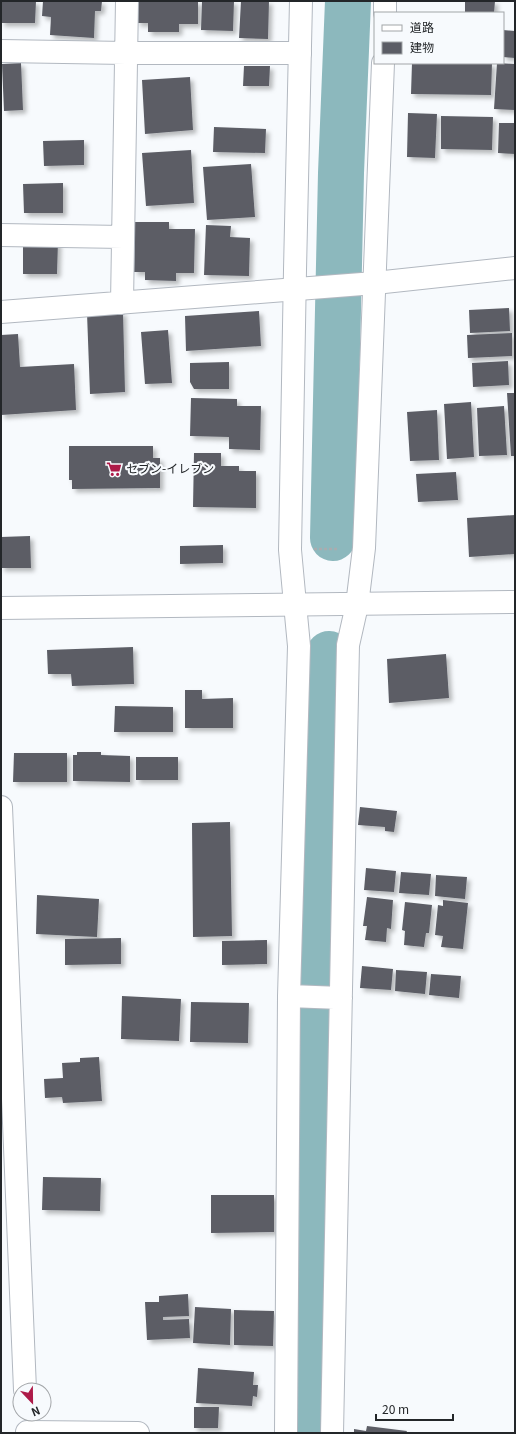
<svg xmlns="http://www.w3.org/2000/svg" width="516" height="1434" viewBox="0 0 516 1434" font-family="Georgia,'Noto Sans JP',serif">
	<defs>
		<filter id="shadow"><feDropShadow dx="3.5" dy="3.5" stdDeviation="2" flood-color="#0004"/></filter>
	</defs>
	<rect width="100%" height="100%" fill="#f7fafd"/>
	<g fill="none" stroke-linecap="round" stroke-linejoin="round">
		<path stroke="#8cb8bd" stroke-width="8" d="M315 537 334 1
			M298 1433 304 1016 314 655"/>
		<path stroke="#8cb8bd" stroke-width="46" d="M333 538 341 173 348 1
			M312 1433 314 1125 329 654"/>
	</g>
	<path fill="#5b5d65" filter="url(#shadow)" d="M1 1H36L35 23H1Z
		M43 1H102L101 11H95L94 38 50 35 51 17 42 16Z
		M137 1H198V24H179V32H148V23H137Z
		M202 1H234L233 31 201 30Z
		M241 1H269L268 39 239 38Z
		M465 1H495L494 13H465Z
		M503 30 515 31V58L503 57Z
		M21 63 23 110 4 111 2 64Z
		M412 63H492L491 95 411 94Z
		M497 63 515 64V110L494 109Z
		M244 66H270L269 86H243Z
		M190 77 193 130 145 134 142 80Z
		M408 113 437 114 435 158 407 157Z
		M441 116 493 117 492 150 441 149Z
		M499 123H515V154L498 153Z
		M214 127 266 129 265 153 213 152Z
		M84 140V165L44 166 43 141Z
		M191 150 194 203 146 206 142 153Z
		M251 164 255 217 207 220 203 167Z
		M63 183V213H24L23 184Z
		M135 222H169V229H195L194 273H176V281L145 280V272H134Z
		M206 225 231 226 230 237 250 238 249 276 204 275Z
		M23 241H58L57 274H23Z
		M509 308 510 331 470 333 469 310Z
		M259 311 261 346 186 351 185 316Z
		M123 312 125 392 90 394 87 313Z
		M168 330 172 383 145 384 141 332Z
		M512 333V356L468 358 467 335Z
		M18 334 20 367 74 364 76 410 1 415V335Z
		M508 361 509 385 473 387 472 363Z
		M229 362V389H194L190 382V363Z
		M507 393H515V456H511Z
		M191 398 237 399V406H261L260 450 229 449V437L190 436Z
		M471 402 474 457 447 459 444 404Z
		M504 406 507 455 479 456 477 408Z
		M437 410 439 460 410 461 407 412Z
		M69 446H153V458H160V488L72 489V480H69Z
		M194 453H221V466H239V471H256V508L193 507Z
		M456 472 458 500 418 502 416 474Z
		M515 515V554L469 557 467 518Z
		M30 536 31 568H1V537Z
		M223 545V563L180 564V546Z
		M133 647 134 684 72 686 71 674H48L47 650Z
		M446 654 449 698 389 703 387 659Z
		M185 690H202V699L233 698V728H185Z
		M115 706 173 707V732H114Z
		M77 752H101V755L130 756V782L73 781V755H77Z
		M14 753H67V782H13Z
		M136 757H178V780H136Z
		M360 807 397 811 394 832 385 831V827L358 825Z
		M230 822 232 936 193 937 192 823Z
		M366 868 396 871 394 892 364 890Z
		M401 872 431 874 429 895 399 893Z
		M436 875 467 877 465 899 435 896Z
		M37 895 99 899 97 937 36 934Z
		M367 897 393 900 391 929 387 928 386 942 365 940 367 926H363Z
		M443 900 468 903 463 949 441 947 443 936 435 935 438 905 443 906Z
		M405 902 432 905 429 933H426L424 947 404 945 405 931 402 930Z
		M121 938V964L65 965V939Z
		M267 940V964L222 965V941Z
		M362 966 393 969 391 990 360 988Z
		M396 970 427 972 425 994 395 991Z
		M431 974 461 976 459 998 429 995Z
		M122 996 181 999 179 1041 121 1039Z
		M191 1002 249 1003 248 1043 190 1042Z
		M99 1057 102 1101 63 1103 62 1097 45 1098 44 1079 63 1078 62 1063 80 1062V1058Z
		M43 1177 101 1178 100 1211 42 1210Z
		M211 1195H274V1232L211 1233Z
		M188 1294 189 1316 163 1317V1320L189 1319 190 1338 147 1340 145 1302H159V1296Z
		M195 1307 231 1309 230 1345 193 1343Z
		M234 1310 274 1311 273 1346 234 1345Z
		M198 1368 254 1372 253 1385H258L257 1397 253 1396 252 1406 196 1403Z
		M194 1407H219L218 1428H194Z
		M367 1426 407 1431 406 1433H354V1429L366 1431Z"/>
	<g fill="none" stroke-linecap="round" stroke-linejoin="round">
		<g stroke="#b2b8c0" stroke-width="24">
			<path id="minor" d="M1 51 126 53H300
				M1 235 123 237
				M122 303 127 1
				M1 312 375 283 515 268
				M1 807 25 1390
				M289 996 341 998
				M27 1432 138 1433
				M286 1433 289 996 299 646 295 604
				M332 1433 348 645 357 605"/>
		</g>
		<g stroke="#b2b8c0" stroke-width="24">
			<path id="tertiary" d="M385 13V1
				M295 604 290 550 295 270 301 1
				M357 605 364 548 383 63
				M1 608C172 605 344 605 515 602"/>
		</g>
		<path stroke="#a9acaf" stroke-width="2.5" stroke-dasharray="3 2" stroke-linecap="butt" d="M314 549H339"/>
		<use href="#minor" stroke="#fff" stroke-width="22"/>
		<use href="#tertiary" stroke="#fff" stroke-width="22"/>
	</g>
	<defs>
		<g id="supermarket-bare" transform="scale(1.2)"><path d="M-6-5.5h2.5l.6 2H6L4.5 2H-2.5L-4.4-4H-6ZM-1.5 3.2a1.3 1.3 0 1 0 .1 0ZM3 3.2a1.3 1.3 0 1 0 .1 0Z" fill="#ad1a48" stroke="#f7fafd" stroke-width="2.5" paint-order="stroke"/></g>
	</defs>
	<g fill-rule="evenodd">
		<use href="#supermarket-bare" x="114" y="469"/>
	</g>
	<g text-anchor="middle" stroke-width="4" stroke-linejoin="round" paint-order="stroke">
		<g font-size="12" fill="#232629" stroke="#f7fafd" text-anchor="start">
			<text x="126" y="473">セブン-イレブン</text>
		</g>
	</g>
	<rect width="516" height="1434" fill="none" stroke="#232629" stroke-width="4"/>
	<rect x="374" y="12" width="130" height="52" fill="#f7fafd" stroke="#a2a5a8"/>
	<rect x="382" y="25" width="20" height="6" fill="#ffffff" stroke="#a2a5a8"/>
	<text x="410" y="32" font-size="12" fill="#232629">道路</text>
	<rect x="382" y="42" width="20" height="12" fill="#5b5d65" stroke="#a2a5a8"/>
	<text x="410" y="52" font-size="12" fill="#232629">建物</text>
	<g transform="translate(32 1402) rotate(158)"><circle r="19" fill="#f7fafd" stroke="#a2a5a8"/>
	<path d="M0-3L7 15L0 10L-7 15Z" fill="#ad1a48"/>
	<text y="-6" font-size="11" font-weight="bold" text-anchor="middle" fill="#232629">N</text>
	</g>
	<path d="M376 1414v6h77v-6" fill="none" stroke="#232629" stroke-width="2"/>
	<text x="382" y="1414" font-size="12" fill="#232629" stroke="#f7fafd" stroke-width="3" paint-order="stroke">20 m</text>
</svg>
